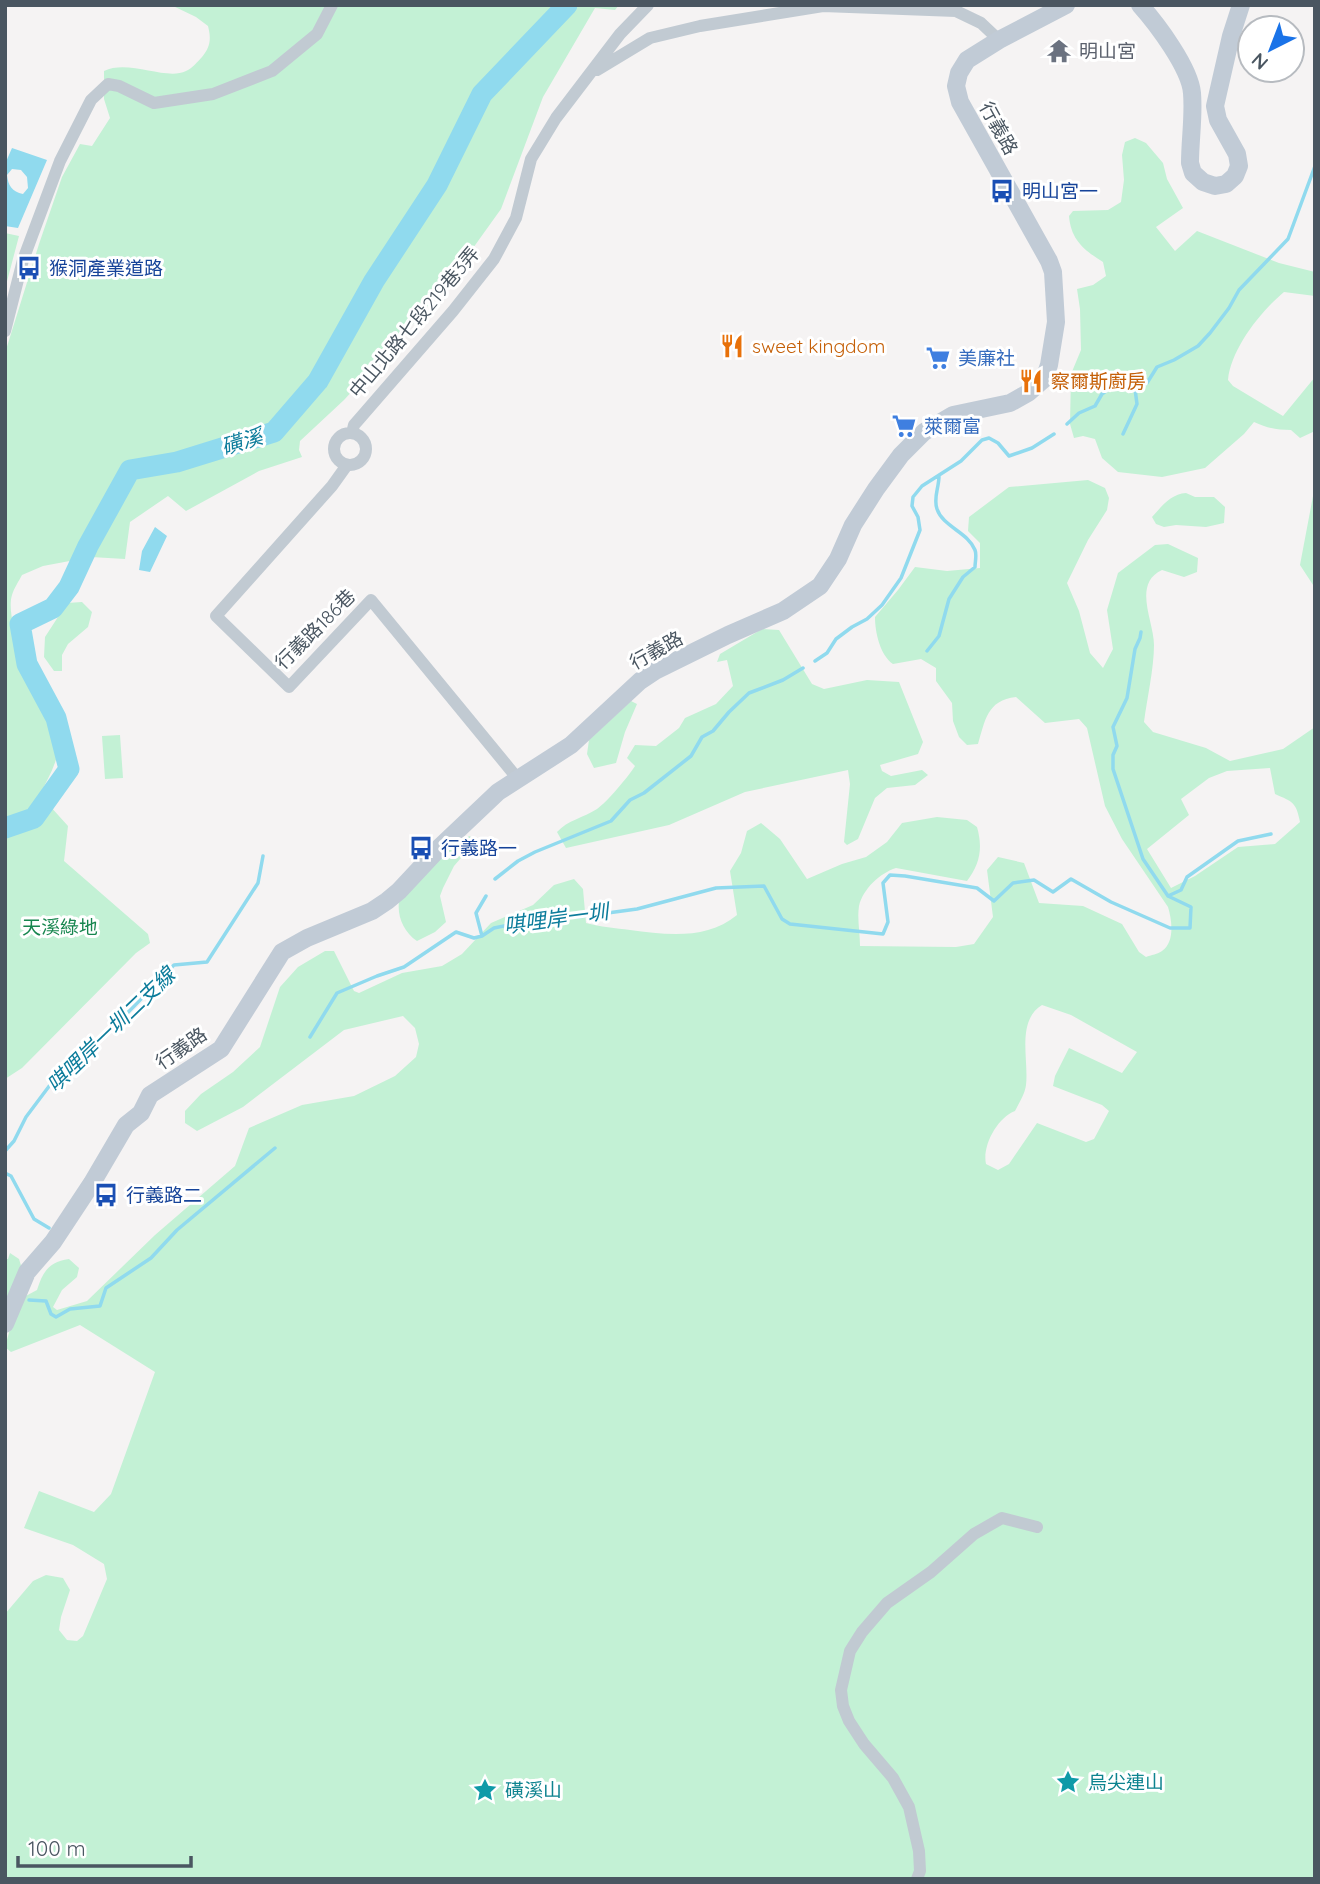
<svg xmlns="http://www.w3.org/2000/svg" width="1320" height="1884" viewBox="0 0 1320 1884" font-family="Quicksand,'Noto Sans TC',sans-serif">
	<rect width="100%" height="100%" fill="#f5f3f3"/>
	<path fill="#c3f1d5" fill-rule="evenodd" d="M171 5H619L615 10 595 8 543 97 501 209 458 269 403 336 344 400 300 441 299 450 302 457 259 471 186 511 168 496 130 522 125 559 91 557 43 566 22 575C19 581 14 588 12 595 5 618 28 671 39 693 48 709 57 725 58 744 59 762 47 779 40 795L68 826 64 861 148 934 150 943 136 953 22 1068 5 1079V353L39 244 62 177 80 144 92 146 110 118 104 99V71C129 59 166 81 186 71 193 68 197 62 202 57 211 46 211 38 208 26L196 17Z
		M1135 138 1146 143 1163 163 1167 179 1183 208 1156 227 1175 251 1197 231 1279 263 1315 272V296L1284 292C1260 312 1231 349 1228 380L1233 386 1283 416 1315 377V431L1300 438 1291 430C1277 430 1267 428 1254 422L1244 434 1205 468 1162 477 1118 472 1102 458 1095 439 1083 436 1074 438 1070 424 1071 374 1081 350 1080 309 1077 289 1093 285 1106 276 1103 262C1084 250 1071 240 1069 216L1073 211 1108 210 1121 202 1124 180 1122 155 1125 142Z
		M5 233 19 236 5 289Z
		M1088 480 1105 488 1109 498 1107 510 1088 540 1067 583 1079 611 1090 653 1103 668 1113 649 1107 610 1118 573 1155 545 1168 544 1198 558 1197 572 1184 577 1162 570C1132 584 1154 621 1154 645 1154 668 1147 699 1144 722L1153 732 1206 748 1230 761 1283 749 1315 727V1879H5V1614L33 1581 46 1575 63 1578 70 1590 61 1617 59 1630 67 1640 77 1641 83 1636 107 1579 104 1564 73 1545 24 1528 39 1491 94 1512 111 1494 155 1372 80 1325 11 1352 5 1347 15 1311 22 1298 37 1290C43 1271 49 1262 69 1259L79 1268 77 1277 62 1290 53 1307 57 1310 87 1301 155 1235 235 1166 249 1128 302 1105 354 1096 395 1076 416 1057 419 1044 415 1028 403 1016 344 1030 243 1107 197 1131 185 1123V1111L201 1094 233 1072 260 1047 280 987 298 967 325 951H334L354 991 359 993 402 973 442 966 462 954 491 923 533 905 554 885 574 879 583 889 586 923C600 927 616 928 630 930 667 935 707 940 737 915L730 871 741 853 747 831 761 823 780 839 807 879 842 864 866 857 887 842 902 823 937 817 967 820 977 827C983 848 980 864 967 881L896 868C880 873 863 889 859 906 857 918 860 933 860 946L956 947 974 944 993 917 987 870 998 857 1024 863 1039 903 1083 906 1122 924 1139 952 1146 957C1151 955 1158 954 1162 951 1175 942 1172 920 1168 907L1122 839 1105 806 1087 728 1079 719 1045 723 1016 697C987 700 985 721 978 744L967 745 959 737 953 721 952 703 936 681V668L921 659 893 664C880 655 875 632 875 617L898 590 915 567 947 571 980 568V543L968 531 969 517 1009 487ZM1270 768 1275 794C1293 802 1296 802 1300 822L1275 844 1238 847 1195 876 1171 888 1147 849 1189 815 1181 799 1209 778 1227 771ZM1042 1005 1071 1015 1137 1052 1122 1073 1069 1048 1055 1076 1053 1086 1102 1105 1109 1111 1094 1139 1086 1142 1037 1123 1009 1164 998 1170 986 1164C982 1146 997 1118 1015 1111 1019 1103 1025 1094 1026 1085 1029 1060 1016 1021 1042 1005Z
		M1186 493 1195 497H1214L1225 507 1224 523 1206 527 1176 525 1164 527 1156 524 1152 517C1162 506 1171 494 1186 493Z
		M1315 493V588L1300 565 1313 496Z
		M82 602 92 612 88 627 68 644 62 655V671H54L44 657 45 637 67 603Z
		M762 629 779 630 812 684 824 689 867 680 899 682 923 742 918 754 880 765 882 771 891 776 922 770 928 775 915 785 887 788 875 798 858 839 847 845 844 842 850 784 848 770 745 792 669 825 566 848 557 832C568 820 583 818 597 809 607 802 628 777 635 766L627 758 635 745 656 746 679 728 685 718 716 704 733 686 727 660 717 662 720 654Z
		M631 701 637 704 625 732 616 763 594 768 587 754 589 740Z
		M120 735 123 778 105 779 102 736Z
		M470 836 474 843 454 866 443 888 440 896 446 922 435 932 417 941C404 932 397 917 399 901 415 885 450 841 470 836Z
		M10 1253 19 1259 23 1272 5 1308V1259H8Z"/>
	<path fill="#90daee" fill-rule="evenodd" d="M12 148 47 160 18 228 5 226V164ZM12 169 21 170 27 177 28 188 23 194C12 192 8 185 7 175Z
		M155 527 167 536 150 572 139 570 142 551Z"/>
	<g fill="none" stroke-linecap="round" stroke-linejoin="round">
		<path stroke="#90daee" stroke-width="3.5" d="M1067 424 1079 413 1095 406 1102 394 1114 385 1135 389 1147 383 1157 367 1174 360 1198 346 1210 333 1229 308 1239 290 1288 239 1315 166
			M1123 434 1137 404 1135 389
			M1141 632 1140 638 1135 649 1127 698 1113 727 1117 746 1113 755V769L1143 859 1168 896
			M927 651 939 636 949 599 963 577 975 567C975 562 977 555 975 550 968 532 943 527 937 509 933 498 939 488 939 476
			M815 661 827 653 836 639 852 627 867 619 882 605 901 578 920 530 918 517 912 506 913 497 922 486 961 461 982 440 989 438 998 443 1009 456 1032 448 1054 434
			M495 879 518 861 535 852 611 821 630 800 644 793 691 756 702 737 713 731 729 712 749 693 783 680 803 668
			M482 936 476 913 486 896
			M310 1037 337 993 377 976 404 967 456 932 474 938 482 936 494 928 538 919 578 917 637 909 716 888 764 886 782 919 790 924 883 934 888 922 883 883 890 875 905 876 977 888 994 901 1013 883 1034 880 1053 892 1071 879 1111 902 1170 928H1190L1191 907 1168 896 1181 890 1187 877 1238 841 1271 834
			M5 1151 14 1141 26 1117 56 1077 107 1034 174 965 207 962 258 883 263 856
			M5 1173 11 1176 34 1219 49 1228
			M29 1300 46 1301 51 1314 56 1317 70 1309 100 1306 106 1288 151 1258 177 1230 275 1148"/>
		<path stroke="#90daee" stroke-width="21" d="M5 828 34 818 69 769 56 718 27 664 20 624 53 608 69 587 88 546 130 470 177 462 274 432 318 381 374 281 437 185 482 94 567 5"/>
		<path stroke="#c1cad2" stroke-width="12" d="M597 70 650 38 700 26 823 6 956 11 981 23 999 40
			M5 331 23 260 60 161 91 100 108 84 119 86 154 103 213 94 272 71 317 34 332 5
			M334 449a16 16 0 1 1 32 0a16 16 0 1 1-32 0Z
			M352 433 354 425 361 417 453 311 494 259 516 218 531 159 556 118 620 34 648 5
			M347 465 332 486 216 616 289 687 371 600 518 779
			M917 1879 920 1871 919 1851 909 1807 893 1778 864 1744 849 1721 843 1706 841 1690 850 1651 862 1632 887 1603 931 1572 974 1534 1002 1518 1037 1527"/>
		<path stroke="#c1cbd6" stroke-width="18" d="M1140 5C1157 24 1190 68 1192 93 1194 116 1190 140 1190 163L1193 173 1203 182 1215 186 1226 184 1235 176 1239 166 1237 154 1218 120 1215 106 1231 36 1241 5
			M5 1324 27 1272 53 1242 92 1183 126 1125 141 1113 150 1095 221 1049 282 952 307 938 372 911 387 901 399 891 441 846 498 792 571 745 640 681 655 671 728 635 783 611 820 586 838 559 853 525 876 489 901 455 924 432 953 415 1010 403 1028 393 1044 379 1049 365 1056 322 1053 272 1049 261 960 102 956 86 959 73 967 60 999 40 1066 5"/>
	</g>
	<defs>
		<g id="temple-bare" transform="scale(1.89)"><path d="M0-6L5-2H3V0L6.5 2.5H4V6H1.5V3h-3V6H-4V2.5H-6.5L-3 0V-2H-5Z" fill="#6b7280" stroke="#fff" stroke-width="2.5" paint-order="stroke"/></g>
		<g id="bus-bare" transform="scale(1.89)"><path d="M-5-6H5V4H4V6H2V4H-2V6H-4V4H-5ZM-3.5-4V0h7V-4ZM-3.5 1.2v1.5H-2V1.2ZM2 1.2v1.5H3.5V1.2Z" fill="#1a4fb4" stroke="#fff" stroke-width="2.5" paint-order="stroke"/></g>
		<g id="restaurant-bare" transform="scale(1.89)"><path d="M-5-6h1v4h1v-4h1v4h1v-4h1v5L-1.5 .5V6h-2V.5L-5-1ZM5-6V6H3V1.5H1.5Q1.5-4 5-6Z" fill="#e8710a" stroke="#fff" stroke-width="2.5" paint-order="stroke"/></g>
		<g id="supermarket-bare" transform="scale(1.89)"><path d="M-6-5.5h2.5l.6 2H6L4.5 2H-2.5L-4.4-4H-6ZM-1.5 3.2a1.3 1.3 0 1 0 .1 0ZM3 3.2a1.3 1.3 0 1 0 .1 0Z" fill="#3f7fe0" stroke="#fff" stroke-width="2.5" paint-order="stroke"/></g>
		<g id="sight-bare" transform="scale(1.89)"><path d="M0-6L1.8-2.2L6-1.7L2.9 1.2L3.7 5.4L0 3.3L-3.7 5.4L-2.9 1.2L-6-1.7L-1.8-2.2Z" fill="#0f9aa8" stroke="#fff" stroke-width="2.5" paint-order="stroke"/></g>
	</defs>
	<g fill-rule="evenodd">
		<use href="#temple-bare" x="1059" y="51"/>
		<use href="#bus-bare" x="1002" y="191"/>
		<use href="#bus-bare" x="29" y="268"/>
		<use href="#restaurant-bare" x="732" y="346"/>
		<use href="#supermarket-bare" x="938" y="358"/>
		<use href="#restaurant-bare" x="1031" y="381"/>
		<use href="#supermarket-bare" x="904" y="426"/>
		<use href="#bus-bare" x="421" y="848"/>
		<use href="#bus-bare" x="106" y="1195"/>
		<use href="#sight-bare" x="1068" y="1782"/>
		<use href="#sight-bare" x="485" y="1790"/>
	</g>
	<g text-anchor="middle" stroke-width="6" stroke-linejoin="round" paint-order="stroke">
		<g font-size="19" fill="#5b616d" stroke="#fff" text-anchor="start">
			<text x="1079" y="58">明山宮</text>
		</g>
		<g font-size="19" fill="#4a5661" stroke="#fff">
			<text transform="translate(999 128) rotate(61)" y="7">行義路</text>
			<text transform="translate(414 322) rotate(-50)" y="7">中山北路七段219巷3弄</text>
			<text transform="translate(315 629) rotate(-45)" y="7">行義路186巷</text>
			<text transform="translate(656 650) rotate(-29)" y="7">行義路</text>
			<text transform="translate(181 1048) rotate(-35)" y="7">行義路</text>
		</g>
		<g font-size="19" fill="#164399" stroke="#fff" text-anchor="start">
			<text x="1022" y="198">明山宮一</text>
			<text x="49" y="275">猴洞產業道路</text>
			<text x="441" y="855">行義路一</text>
			<text x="126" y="1202">行義路二</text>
		</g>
		<g font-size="19" fill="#c56008" stroke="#fff" text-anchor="start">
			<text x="752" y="353">sweet kingdom</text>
			<text x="1051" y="388">察爾斯廚房</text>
		</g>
		<g font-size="19" fill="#366cbe" stroke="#fff" text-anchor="start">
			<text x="958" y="365">美廉社</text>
			<text x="924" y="433">萊爾富</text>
		</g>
		<g font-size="19" fill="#17864f" stroke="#fff">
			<text x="60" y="934">天溪綠地</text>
		</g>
		<g font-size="19" fill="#0d838f" stroke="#fff" text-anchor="start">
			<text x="1088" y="1789">烏尖連山</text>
			<text x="505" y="1797">磺溪山</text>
		</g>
		<g font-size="21" font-style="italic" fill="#0c7c9b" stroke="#fff">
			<text transform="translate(242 442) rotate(-17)" y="7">磺溪</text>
			<text transform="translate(556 919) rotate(-8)" y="7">唭哩岸一圳</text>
			<text transform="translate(111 1030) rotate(-44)" y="7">唭哩岸一圳二支線</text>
		</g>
	</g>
	<rect width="1320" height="1884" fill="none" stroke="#4a5661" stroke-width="14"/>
	<g transform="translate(1271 49) rotate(222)"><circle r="33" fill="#ffffff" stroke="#b7bbc0" stroke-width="2"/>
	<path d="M0-5L12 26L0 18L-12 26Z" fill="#1a73e8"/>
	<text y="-10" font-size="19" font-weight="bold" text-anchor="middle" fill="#4a5661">N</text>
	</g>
	<path d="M18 1856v10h173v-10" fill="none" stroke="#4a5661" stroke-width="3.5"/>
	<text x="28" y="1856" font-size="21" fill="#4a5661" stroke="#ffffff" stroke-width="5" paint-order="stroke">100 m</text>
</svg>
